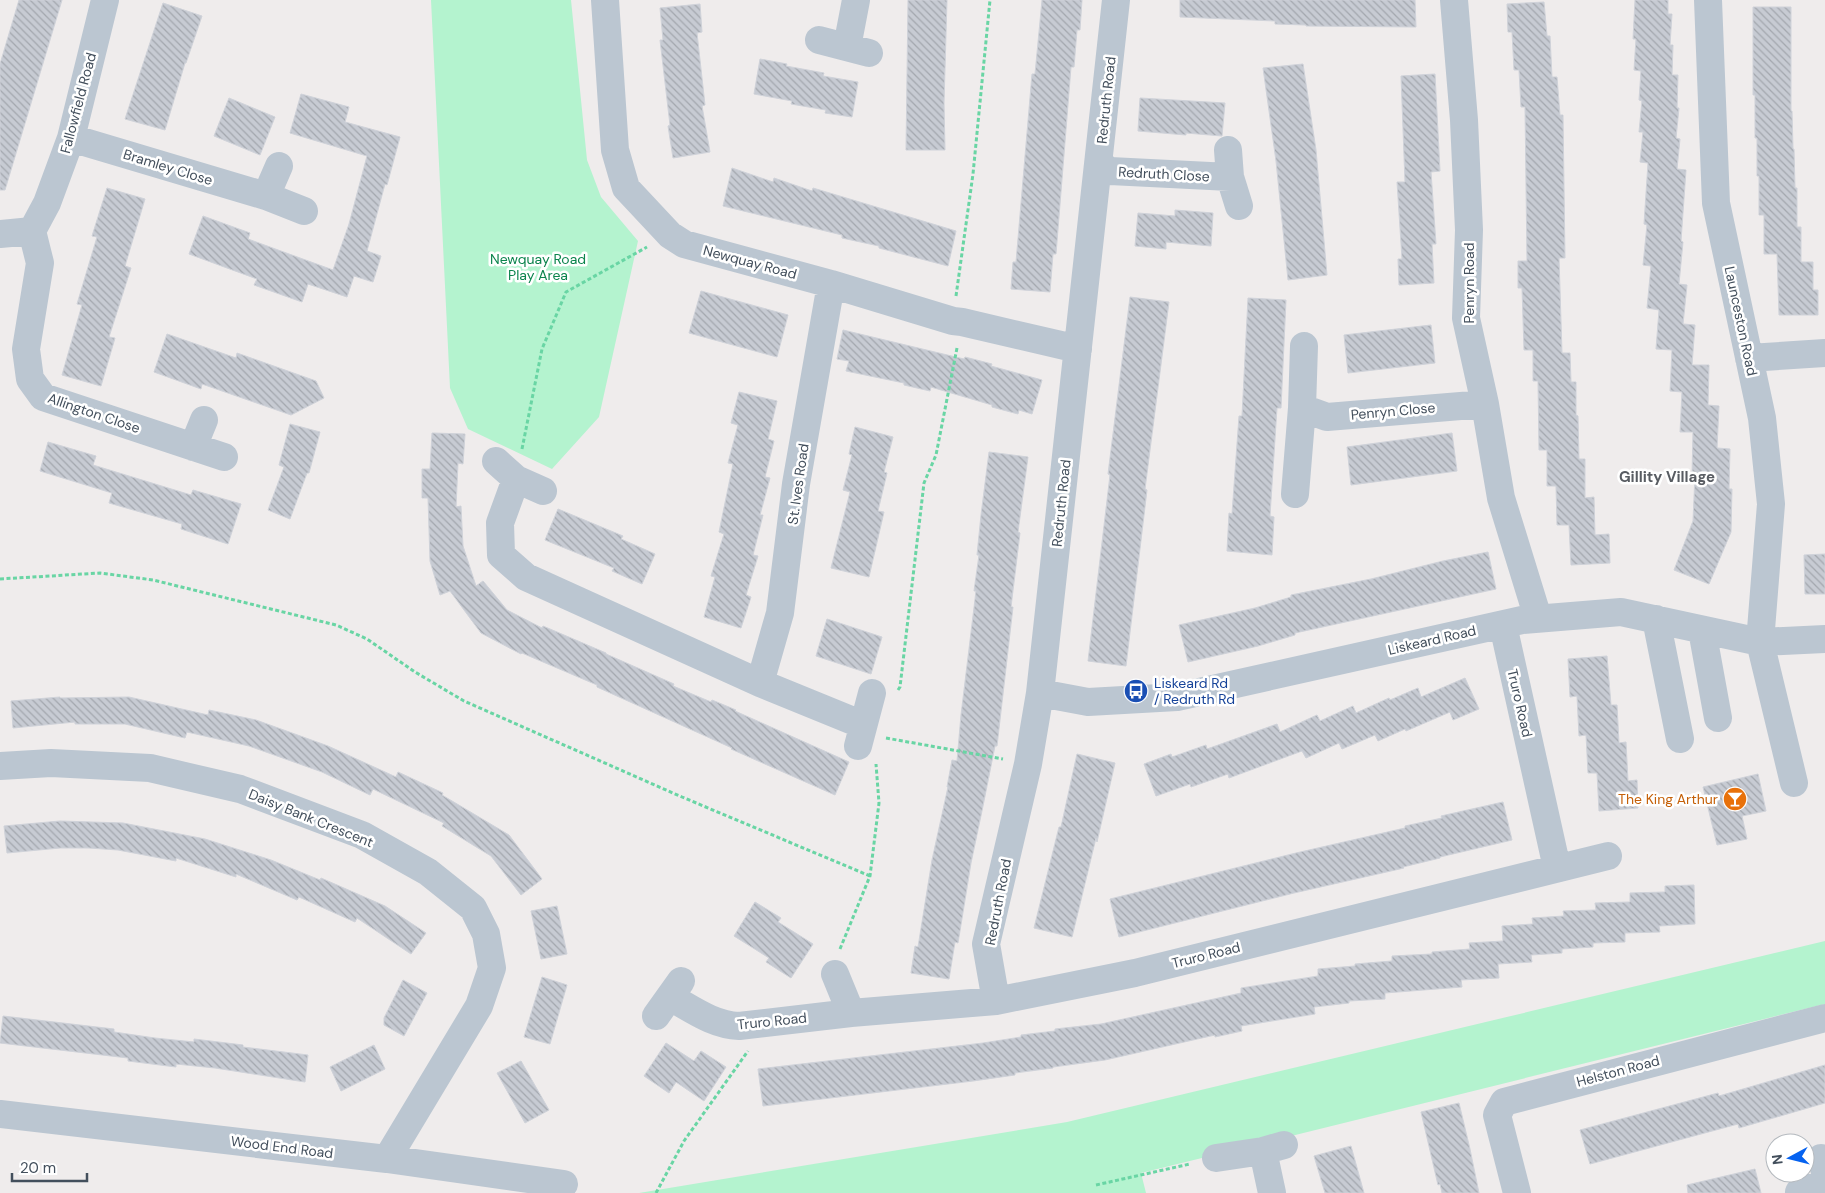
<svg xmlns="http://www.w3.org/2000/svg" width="1825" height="1193" viewBox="0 0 1825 1193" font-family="'DM Sans',sans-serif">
	<defs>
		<pattern id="building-back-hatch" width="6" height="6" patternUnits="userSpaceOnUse" patternTransform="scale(1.25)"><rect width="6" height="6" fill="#c7cbd3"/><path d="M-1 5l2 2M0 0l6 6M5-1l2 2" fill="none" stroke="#a3a7ae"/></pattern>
	</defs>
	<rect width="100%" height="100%" fill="#efecec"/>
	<path fill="#b4f3cf" d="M431 0H571L587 160 601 197 638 241 599 417 552 469 468 429 450 388Z
		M1825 941V1004L1141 1173 1146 1193H639L1067 1122Z"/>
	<path fill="url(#building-back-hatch)" stroke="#cfd2d9" d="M19 0H62L5 190H0V64Z
		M908 0H947L944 103 945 150H906Z
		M1042 0H1082L1080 30H1077L1074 67H1071L1056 254H1053L1050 292 1011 289 1013 262H1016L1032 74H1035Z
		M1180 0H1415L1416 27 1306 26V25L1275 24V21L1180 17Z
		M1635 0H1668V14H1672L1670 45H1673L1672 75H1678L1677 108H1679L1676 138 1680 139 1677 169 1686 170 1681 241 1683 242 1679 284 1687 285 1683 324 1695 325 1692 365H1709L1708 405 1719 406 1717 448 1730 449 1729 489H1732L1731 532 1709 584 1674 570 1693 521 1695 475H1692L1693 432H1680L1682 392 1670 391 1672 350 1656 349 1659 310 1647 308 1651 266 1643 265 1647 225 1644 224 1648 163 1640 162 1643 132H1639L1642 101 1639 100 1641 71 1634 70 1636 39H1633Z
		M1544 2 1547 36H1550L1552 77H1557L1560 115H1563L1565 258H1559L1562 353H1570L1571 382H1576V415L1578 416 1579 459H1585V498L1594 497 1595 535 1609 534 1610 563 1571 565 1569 525H1557L1556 486H1547V450H1539L1538 381H1533V350H1524L1522 288H1518V261H1527L1525 107H1521L1519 70H1514L1512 32H1508L1507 4Z
		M163 3 202 16 186 63H185L165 130 125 119Z
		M700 4 702 32 697 33 705 105 702 106 710 152 673 158 668 126 670 125 660 40H663L660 8Z
		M1753 7H1791V111H1792L1793 149H1794L1795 188H1797V227H1801V262H1813V290H1818V315H1779L1777 254H1764V215H1759V176H1757V138H1755V95H1753Z
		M760 59 787 64 786 66 824 73 823 76 858 82 852 117 825 113 826 110 791 104 792 101 754 94Z
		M1303 64 1316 150 1327 275 1288 280 1276 161 1263 68Z
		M1435 74 1440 171 1431 172 1436 244H1432L1434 283 1399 285 1398 259H1402L1397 182H1405L1401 76Z
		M301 94 349 107 345 122 400 137 387 185 385 184 367 251 381 256 373 282 354 276 347 297 308 284 302 302 254 285 257 279 189 254 203 216 250 233 248 239 333 270 349 224 367 156 290 133Z
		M229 98 275 117 260 155 214 136Z
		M1140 98 1225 103 1222 136 1186 133V135L1138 131Z
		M732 168 773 182 774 178 812 191 813 188 956 231 948 266 879 248V246L842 238V235L723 206Z
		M107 188 145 199 125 266 131 268 109 337 115 338 101 386 62 375 82 305 77 304 97 237 92 236Z
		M1175 210 1213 213 1211 246 1166 242V249L1135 246 1138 213 1175 216Z
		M701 291 788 315 777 357 689 333Z
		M1130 297 1169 302 1145 489 1147 490 1126 666 1088 661 1110 475 1108 474Z
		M1248 298 1286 300 1281 408H1277L1270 516 1274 517 1272 555 1227 551 1229 513 1232 514 1239 416H1242Z
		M1431 325 1435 363 1348 373 1344 335Z
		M843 330 964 359 965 357 992 364 991 366 1042 380 1032 414 1019 410 1018 414 992 407V405L931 387 930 391 904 385V383L846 371 849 361 837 359Z
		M167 334 236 358 237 353 316 381 324 398 291 415 202 384 201 389 154 372Z
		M739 392 777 401 768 439 774 441 765 477 770 478 760 515H763L753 555 758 556 746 595 751 597 741 628 704 617 715 577 711 576 724 534 719 532 733 464 728 463 738 425 731 423Z
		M290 424 320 432 309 473H307L290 519 268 510 284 467 279 465Z
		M855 427 893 437 884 472 887 473 878 511 884 512 869 577 831 568 850 492 843 490 852 455 849 454Z
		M432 433 465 434 463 464 458 463 456 507 461 506 463 546 476 586 483 581 507 610 542 628 543 626 606 653V654L674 684 673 686 711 702 712 700 736 710 735 711 849 762 835 795 731 749 732 748 597 687V685L522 653 521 654 481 633 450 591 440 595 430 561 428 498H422V469H430Z
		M1452 433 1457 471 1351 485 1347 447Z
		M48 442 96 456 93 465 191 495 193 490 241 504 228 544 181 529 182 524 109 503 112 493 40 471Z
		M989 452 1028 457 1018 532 1020 533 1011 607H1013L997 746H995L983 806 971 863 958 943 955 942 949 979 911 973 915 946 918 947 932 860 948 787H947L952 760 957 761 961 715 976 591H974L979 555H977L981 515Z
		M558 509 623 536 621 539 655 554 642 584 612 571 614 568 545 540Z
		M1488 552 1496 589 1295 633V635L1258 646 1188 662 1179 625 1255 608 1291 597V595L1371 579 1443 561Z
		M1825 554V594H1805L1804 555Z
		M827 619 882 637 871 674 816 656Z
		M1607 656 1611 705H1617L1619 743 1626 742 1628 781 1637 780 1638 808 1599 811 1597 773H1588L1586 735 1579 736 1577 696 1570 697 1568 659Z
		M1465 678 1479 709 1453 720 1450 712 1406 731 1405 729 1378 741 1375 735 1342 749 1339 743 1306 758 1302 751 1229 778 1228 774 1191 787 1190 784 1156 796 1144 764 1171 754 1172 757 1206 745 1207 749 1277 724 1280 732 1317 715 1320 721 1353 706 1356 713 1389 698 1390 700 1418 688 1421 697Z
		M60 697V698L129 697 208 715 209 710 256 720 328 746 396 777 398 772 443 793 442 795 509 835 542 879 521 895 491 856 442 826 444 823 373 789 370 795 322 772 249 746 187 732 185 738 125 724H75V722L13 728 11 701Z
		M1077 754 1115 763 1097 842 1096 838 1072 937 1034 928 1059 827H1061Z
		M1758 774 1766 811 1742 816 1747 839 1717 845 1703 787Z
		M1503 802 1512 840 1440 857V858L1403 867 1404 868 1294 893 1119 937 1110 899 1296 853 1405 828V826L1442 818 1441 816Z
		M60 821 123 823 205 839 271 860 320 880 321 878 385 906 426 933 411 954 357 918 355 922 299 897 297 900 236 874V877L176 858V861L118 850 89 848H60L7 853 4 826Z
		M1694 885 1695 924 1659 926 1660 932 1625 933V942L1593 943V947L1562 949V953L1531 955 1532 962 1498 964 1499 978 1461 980 1462 987 1385 993V999L1349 1001V1003L1314 1007 1315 1014 1241 1026 1242 1031 1215 1037V1035L1105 1060 1053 1067V1068L1015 1073V1075L973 1081 763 1106 758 1069 983 1043 1021 1037V1035L1055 1031V1029L1101 1024 1241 993V988L1318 976V969L1355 966V964L1392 961V956L1432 954V952L1470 949 1469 943 1503 941 1502 926 1533 924 1532 918 1564 916 1563 911 1596 910 1595 903 1630 902V893L1665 892V886Z
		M755 902 781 918 778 922 813 944 791 978 766 962 769 958 734 936Z
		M557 906 567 954 541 959 531 911Z
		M542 977 567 985 550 1044 524 1037Z
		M403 980 427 993 404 1036 384 1025V1018Z
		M3 1016 114 1029V1032L155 1038 194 1042V1039L243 1045V1047L308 1055 305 1082 215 1068 176 1064V1067L128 1061V1058L0 1043Z
		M666 1043 694 1061 701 1051 726 1067 704 1101 676 1082 669 1093 644 1076Z
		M374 1045 385 1069 341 1091 330 1067Z
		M521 1061 549 1110 525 1123 497 1073Z
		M1825 1065V1103L1739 1128 1738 1124 1590 1164 1580 1130 1718 1093 1719 1096Z
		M1459 1103 1470 1149 1479 1193H1442L1440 1184 1438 1185 1421 1112Z
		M1351 1146 1364 1193H1325L1314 1156Z
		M1755 1169 1761 1193H1688L1687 1185Z"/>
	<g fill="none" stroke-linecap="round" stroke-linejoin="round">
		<path stroke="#69d5a4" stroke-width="3" stroke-dasharray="4 2.5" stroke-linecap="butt" d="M956 296 973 174 990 0
			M522 449 542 349 566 292 647 247
			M0 579 100 573 153 580 336 625 367 639 415 672 464 701 682 797 870 876
			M898 690 900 687 924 483 936 455 957 348
			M886 738 1003 759
			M840 949 870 876 879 803 876 764
			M1096 1185 1190 1164
			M656 1193 684 1141 748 1051"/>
		<path stroke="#bbc6d1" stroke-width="28" d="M605 0 615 150 626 188 670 235 684 244 831 284 953 321 962 322 1078 349
			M1454 0 1464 120 1469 230 1466 318 1485 404 1501 498 1538 618
			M1708 0 1716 203 1762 418 1771 504 1760 642 1794 783
			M819 40 869 53
			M847 47 856 0
			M71 138 266 196 304 211
			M1228 150 1230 177 1239 206
			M1099 164 1110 171 1230 177
			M266 196 279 166
			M32 231 40 263 26 349 30 379 43 397 224 457
			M32 231 47 203 71 138 105 0
			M0 234 32 231
			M1749 358 1825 353
			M1302 408 1327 417 1485 404
			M193 447 204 420
			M496 461 516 479 543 491
			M516 479 500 523 501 555 526 577 760 683 863 725
			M1295 494 1302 408 1304 346
			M1656 619 1680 739
			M1503 625 1557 868
			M1702 630 1718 718
			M760 683 780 613 796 484 831 284
			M1040 693 1088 702 1177 697 1522 620 1621 612 1760 642 1825 639
			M858 746 872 693
			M0 766 51 763 150 768 240 789 362 835 428 872 473 908 486 934 492 968 479 1006 387 1159
			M835 974 851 1013
			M670 997C692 1009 713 1025 739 1026L851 1013 996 1001 1135 973 1608 856
			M996 1001 986 944 1028 764 1040 693 1116 0
			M656 1016 681 981
			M0 1114 387 1159 564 1184
			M1263 1151 1272 1193
			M1216 1158 1263 1151 1284 1145
			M1821 1158 1825 1172
			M1799 1192 1825 1183
			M1517 1193 1497 1115 1504 1102 1825 1018"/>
	</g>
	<defs>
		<g id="bus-disc" transform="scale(1.25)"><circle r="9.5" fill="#1a4fb4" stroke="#fff"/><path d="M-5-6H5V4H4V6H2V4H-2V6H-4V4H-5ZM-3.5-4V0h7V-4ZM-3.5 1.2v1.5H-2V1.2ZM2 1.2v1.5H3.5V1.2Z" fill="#fff"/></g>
		<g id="bar-disc" transform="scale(1.25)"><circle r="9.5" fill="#e8710a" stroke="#fff"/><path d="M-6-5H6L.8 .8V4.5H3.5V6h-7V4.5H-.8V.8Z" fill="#fff"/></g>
	</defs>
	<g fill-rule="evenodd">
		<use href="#bus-disc" x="1136" y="691"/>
		<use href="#bar-disc" x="1735" y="799"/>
	</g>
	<g text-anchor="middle" stroke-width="5" stroke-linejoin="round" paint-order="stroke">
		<g font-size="14" fill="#434f5c" stroke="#fff">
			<text transform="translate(1106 100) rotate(-84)" y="5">Redruth Road</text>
			<text transform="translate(78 103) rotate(-75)" y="5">Fallowfield Road</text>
			<text transform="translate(168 167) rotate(17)" y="5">Bramley Close</text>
			<text transform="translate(1164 174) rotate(3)" y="5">Redruth Close</text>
			<text transform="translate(750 262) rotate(15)" y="5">Newquay Road</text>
			<text transform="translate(1469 283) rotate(-90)" y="5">Penryn Road</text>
			<text transform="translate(1741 321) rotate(78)" y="5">Launceston Road</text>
			<text transform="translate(1393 411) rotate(-5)" y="5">Penryn Close</text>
			<text transform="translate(94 413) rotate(19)" y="5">Allington Close</text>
			<text transform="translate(798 484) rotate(-82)" y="5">St. Ives Road</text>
			<text transform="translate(1061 503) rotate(-84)" y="5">Redruth Road</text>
			<text transform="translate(1432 640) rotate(-13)" y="5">Liskeard Road</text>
			<text transform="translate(1520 703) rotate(77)" y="5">Truro Road</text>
			<text transform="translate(311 818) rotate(22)" y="5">Daisy Bank Crescent</text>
			<text transform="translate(998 902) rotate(-79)" y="5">Redruth Road</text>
			<text transform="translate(1206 955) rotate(-14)" y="5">Truro Road</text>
			<text transform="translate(772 1021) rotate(-6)" y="5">Truro Road</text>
			<text transform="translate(1618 1071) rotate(-15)" y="5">Helston Road</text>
			<text transform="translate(282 1147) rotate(7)" y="5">Wood End Road</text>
		</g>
		<g font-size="14" fill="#0c844d" stroke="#fff">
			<text x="538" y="264">Newquay Road<tspan x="538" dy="16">Play Area</tspan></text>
		</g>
		<g font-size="14" fill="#164399" stroke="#fff" text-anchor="start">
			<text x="1154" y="688">Liskeard Rd<tspan x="1154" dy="16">/ Redruth Rd</tspan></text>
		</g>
		<g font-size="14" fill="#c56008" stroke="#fff" text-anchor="end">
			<text x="1718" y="804">The King Arthur</text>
		</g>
		<g font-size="15" font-weight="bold" fill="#585c62" stroke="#fff">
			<text x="1667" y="482">Gillity Village</text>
		</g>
	</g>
	<g transform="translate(1790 1158) rotate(263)"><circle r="24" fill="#ffffff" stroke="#b4b9be"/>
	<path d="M0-4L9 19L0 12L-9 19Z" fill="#0562f0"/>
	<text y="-8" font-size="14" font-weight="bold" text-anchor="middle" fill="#434f5c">N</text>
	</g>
	<path d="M12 1173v8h75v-8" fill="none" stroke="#434f5c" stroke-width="2.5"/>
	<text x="20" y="1173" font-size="15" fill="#434f5c" stroke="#ffffff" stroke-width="4" paint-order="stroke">20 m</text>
</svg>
